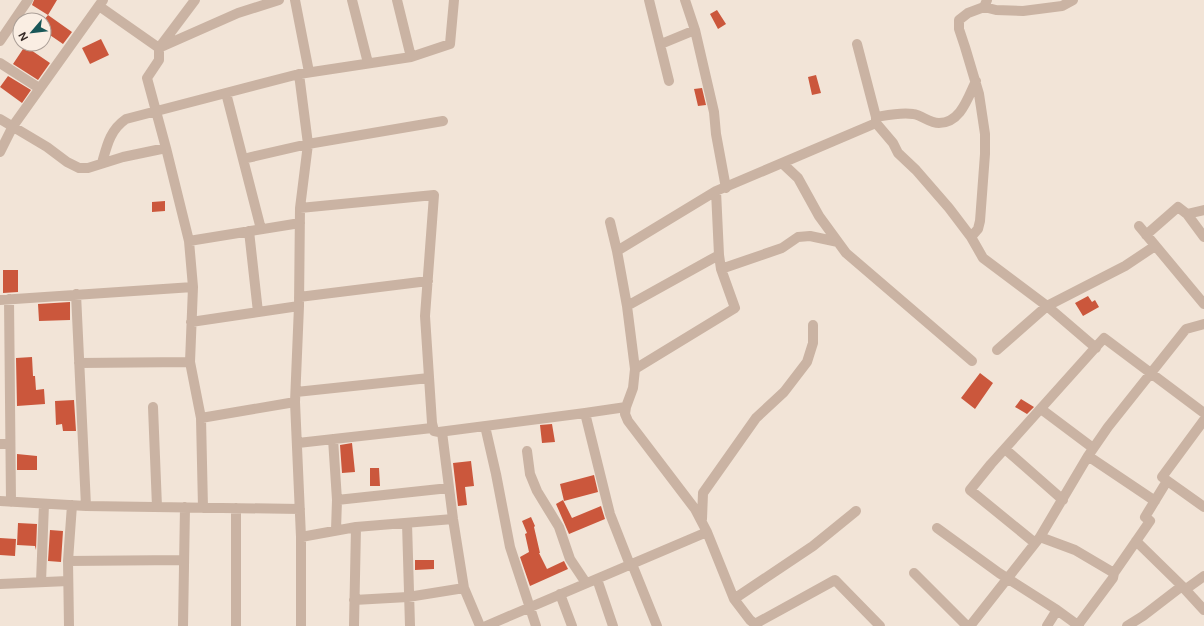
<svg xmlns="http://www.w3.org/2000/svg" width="1204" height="626" viewBox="0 0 1204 626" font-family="'DM Sans',sans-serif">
	<rect width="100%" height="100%" fill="#f2e4d7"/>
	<path fill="#cb573c" d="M34 0H57L48 15 32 5Z
		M717 10 726 24 718 29 710 14Z
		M48 15 72 32 63 44 44 31V20Z
		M101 39 109 55 90 64 82 48Z
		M25 46 50 63 38 80 13 64Z
		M816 75 821 93 812 95 808 77Z
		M8 76 31 90 22 103 0 87Z
		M702 88 706 105 698 106 694 89Z
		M165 201V211L152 212V202Z
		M3 270H18V292L3 293Z
		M1088 296 1092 302 1095 300 1099 307 1083 316 1075 303Z
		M70 302V320L39 321 38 304Z
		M32 357 33 376H35L36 390 44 389 45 404 17 406 16 358Z
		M980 373 993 383 975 409 961 398Z
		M1021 399 1034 407 1027 414 1015 407Z
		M74 400 76 431H63L62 424 56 425 55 401Z
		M552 424 555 442 542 443 540 425Z
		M352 443 355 472 342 473 340 445Z
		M17 454 37 456V470H17Z
		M471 461 474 486 465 487 467 505 458 506 453 463Z
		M370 468H379L380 486H370Z
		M594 475 598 492 564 501 560 484Z
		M563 500 572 518 601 506 605 519 569 534 556 504Z
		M531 517 535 526 534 527 540 553H539L547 569 564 561 568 569 530 586 520 557 529 552 525 534 527 533 522 521Z
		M18 523 37 524 36 550 35 546 17 545Z
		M50 530 63 531 61 562 48 561Z
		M0 538 16 539 15 556 0 555Z
		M415 560H434V569L415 570Z"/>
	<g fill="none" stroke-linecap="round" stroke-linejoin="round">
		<path stroke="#cab3a3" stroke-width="10" d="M195 0 159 48V60L147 78 166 148 189 241 193 287 190 362 201 418 203 508
			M295 0 309 72
			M352 0 368 63
			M397 0 411 57
			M649 0 669 81
			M685 0 695 30 714 112 716 134 726 188
			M99 6 159 48
			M984 7 996 10 1023 11 1062 6 1073 0
			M0 41 28 0
			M661 44 695 30
			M857 44 876 117V123L893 143 898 153 916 170 949 208 971 237 983 258 1047 306 1096 348
			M161 47 238 13 279 0
			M0 63 39 88
			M299 74 308 144 300 208 299 306 295 402 301 537V626
			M226 93 261 229
			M876 117C888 115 901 112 913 114 922 115 929 123 939 123 961 123 968 97 976 81
			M0 119 47 147 67 162 79 168H88L123 157 166 148
			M0 152 13 126 103 0
			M243 159 308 144 443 121
			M102 163C107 145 110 130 126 119L299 74 411 57 450 44 454 0
			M782 163 798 178 819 216 846 253 972 361
			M300 208 434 195 425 316 432 423 434 431 439 432 585 413 626 407
			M1187 214 1204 210
			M610 222 617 251 627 306 635 369 633 388 626 407 625 414 628 421 695 509 707 532 734 599 750 620 755 624 835 580 880 626
			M1139 226 1204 304
			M249 231 258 312
			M1146 235 1178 207 1187 214 1204 237
			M971 237 978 229 980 221 985 154V134L979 94 965 47 959 29V20L968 13 984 7 987 0
			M189 241 300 223
			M617 251 716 191 876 123
			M721 269 782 248 798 237 810 236 838 242
			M76 294 86 506
			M299 297 428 281
			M9 299 11 502
			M0 300 193 287
			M627 306 719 255 716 191
			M191 322 299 306
			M997 350 1047 306 1125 266 1155 246
			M79 363 190 362
			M635 369 735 308 721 269 719 255
			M296 392 429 378
			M153 407 157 507
			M1041 409 1093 448
			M585 413 610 514 630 565
			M201 418 295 402
			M1204 420 1162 477 1204 507
			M485 426 496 474 510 547 536 626
			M442 432 453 519 464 588 480 626
			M333 439 337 500 336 530
			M298 443 432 428
			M0 444H10
			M1005 449 1063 500
			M527 451 530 474 537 491 559 527 570 559 586 583
			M1088 456 1155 501
			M337 500 449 488
			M0 501 86 506 300 509
			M236 508V626
			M702 519 703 493 756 418 784 392 807 362 813 343V325
			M407 523 410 626
			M937 528 999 573 1057 610 1079 626
			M301 537 356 527 453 519
			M1040 537 1075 550 1114 573 1113 578 1078 625
			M1136 541 1182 586 1204 610
			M1035 543 970 490 991 464 1104 338 1204 413
			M68 561 183 560
			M632 564 657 626
			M914 573 967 626
			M1114 573 1150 521 1145 517 1167 481
			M597 579 613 626
			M41 582 44 504
			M0 584 68 581
			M1186 589 1204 576
			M560 594 572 626
			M734 599 813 546 856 511
			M354 600 408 597 464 588
			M69 626 68 561 72 505
			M183 626 185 507
			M354 626 356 527
			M486 626 707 532
			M970 626 1040 537 1088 456 1108 427 1186 329 1204 324
			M1047 626 1057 610
			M1127 626 1143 616 1182 586"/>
	</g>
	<g transform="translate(32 32) rotate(242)"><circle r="19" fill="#faeee3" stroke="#ab9f97"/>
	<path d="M0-3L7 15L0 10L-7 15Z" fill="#195758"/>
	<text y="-6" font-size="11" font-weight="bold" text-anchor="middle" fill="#352925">N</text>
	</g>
</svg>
